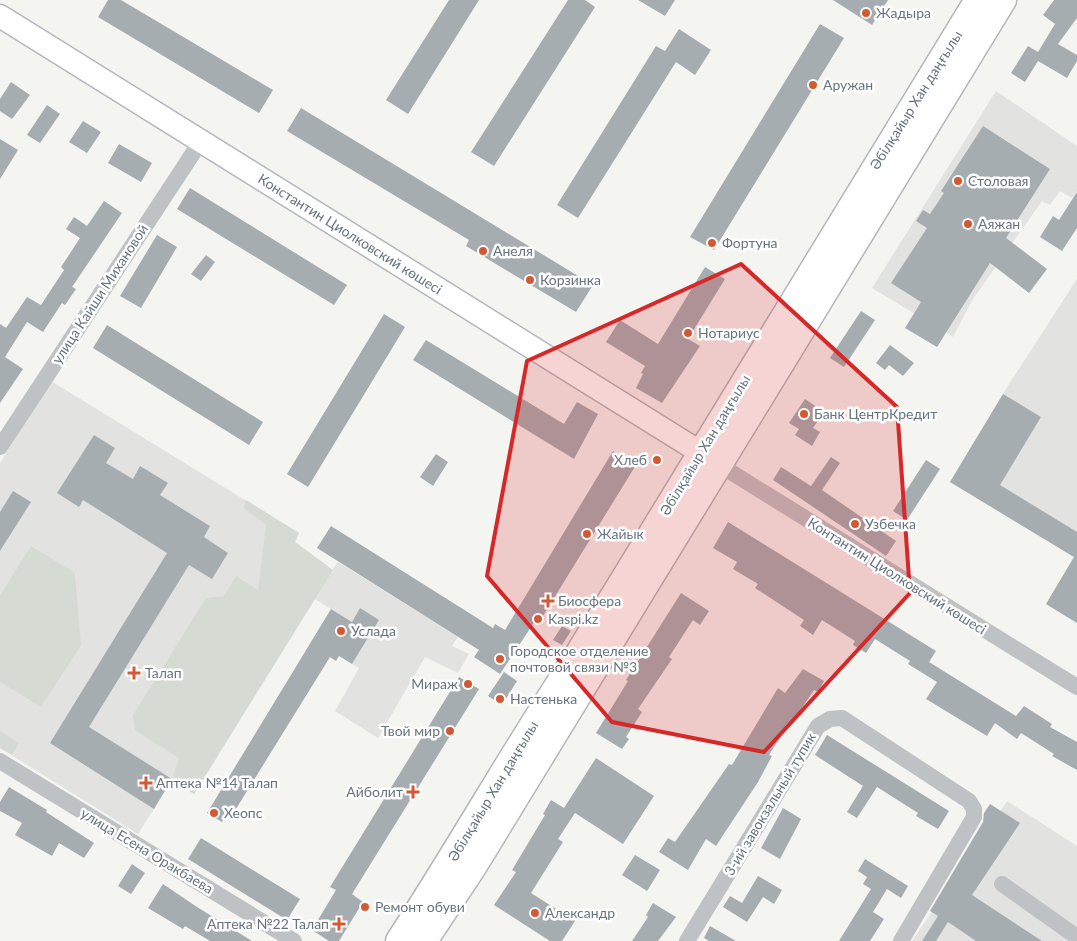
<svg xmlns="http://www.w3.org/2000/svg" width="1077" height="941" viewBox="0 0 1077 941" font-family="Lato,sans-serif">
	<rect width="100%" height="100%" fill="#f4f4f1"/>
	<path fill="#e2e3e1" d="M996 91 1077 146V191L1072 198 1060 191 1050 205 1042 201 973 299 953 337 872 288Z
		M1077 279V623L1046 604 1074 557 950 482 1004 392Z
		M51 381 299 533 295 542 332 570 338 562 458 637 452 646 469 654 458 673 425 657 378 738 335 711 359 668 352 664 379 620 360 608 352 622 315 599 194 794 172 780 138 834 0 748V463Z
		M1007 801 1077 846V941H912Z"/>
	<path fill="#d5dbd2" d="M246 500 299 533 295 542 333 570 194 794 172 779 179 758 135 730 133 715 206 598 224 596 236 576 258 590 266 525 244 508Z
		M31 546 75 573 81 645 41 707 0 682V595Z
		M0 731 19 743 12 755 0 748Z"/>
	<path fill="#a6adb1" d="M108 0H121L273 90 259 113 98 17Z
		M449 0H479L408 114 386 100Z
		M568 0H585L595 7 494 166 471 152Z
		M638 0H675L665 16Z
		M833 0H888L872 25Z
		M1054 0H1077V18L1058 44 1077 55V61L1067 78 1038 61 1025 82 1011 73 1028 46 1038 52 1055 24 1043 15Z
		M820 24 844 38 714 250 690 237Z
		M679 29 711 50 695 75 676 62 578 218 557 205 656 46 665 51Z
		M11 82 30 95 12 119 0 111V99Z
		M47 105 60 114 40 143 27 135Z
		M301 108 593 285 576 312 466 246 469 240 287 131Z
		M83 121 101 132 87 153 69 142Z
		M983 126 1050 169 1006 238 1047 269 1029 293 990 263 937 347 905 328 921 302 891 283 927 228 916 221 923 210 930 214 944 193 941 191Z
		M0 139 18 150 0 179Z
		M119 144 152 163 141 182 108 163Z
		M190 188 347 285 334 305 177 209Z
		M1077 192V228L1062 251 1040 237 1053 216 1059 220Z
		M104 201 122 213 72 287 76 289 65 305 62 303 43 332 27 322 5 357 23 369 0 403V324L6 328 27 297 41 305 64 270 61 267 80 238 66 229 74 217 87 226Z
		M157 235 177 247 141 308 120 296Z
		M206 255 215 262 201 281 191 274Z
		M705 267 725 279 688 339 700 346 662 403 636 388 643 374 641 373 645 366 606 342 620 320 658 344Z
		M861 311 875 320 844 367 830 358Z
		M384 314 405 327 308 487 287 474Z
		M107 325 263 422 249 445 93 348Z
		M426 340 564 424 577 402 598 414 574 459 413 360Z
		M890 345 914 363 903 376 889 365 885 370 876 363Z
		M1003 394 1041 417 1000 485 1077 532V623L1046 604 1074 557 950 482Z
		M805 399 824 412 813 428 820 432 812 446 795 435 799 429 789 423Z
		M94 435 115 448 106 463 133 479 140 466 168 483 160 495 210 526 204 537 228 553 212 579 189 565 89 727 172 779 154 809 50 743 167 553 83 500 79 507 57 493Z
		M613 451 636 465 538 624 535 621 500 674 474 657 479 650 317 548 331 526 493 628 495 624 505 630Z
		M436 454 448 462 433 486 420 477Z
		M831 457 840 463 822 490 896 541 886 556 773 480 781 467 811 486Z
		M926 460 940 469 907 520 893 511Z
		M13 491 31 502 0 551V512Z
		M728 522 936 651 929 662 1016 716 1024 706 1052 724 1050 727 1077 742V770L1052 756 1054 754 1021 733 1017 739 995 723 987 736 926 699 937 682 908 664 910 661 875 639 866 653 853 645 855 641 822 620 813 635 800 626 804 620 755 588 758 584 733 569 737 562 713 548Z
		M681 593 709 611 700 625 693 620 669 657 672 659 638 709 642 712 626 737 629 739 622 749 596 733 628 681 626 680Z
		M360 608 379 620 352 664 339 656 336 661 330 657 231 817 227 814 222 822 207 813 331 609 352 622Z
		M562 626 571 631 562 645 553 640Z
		M803 669 824 681 818 692 814 690 793 721 791 720 769 755 772 756 758 782 716 846 706 839 688 870 659 852 668 838 675 842 729 764 732 765 778 688 785 693Z
		M504 672 517 681 502 705 488 696Z
		M459 677 479 689 352 894 363 902 339 941H329L312 930 336 890 330 887Z
		M827 735 949 811 938 829 916 816 918 813 877 787 857 818 847 812 863 786 815 755Z
		M596 758 654 796 623 844 575 813 558 839 563 842 531 893 575 921 562 941H550L494 905 516 872 512 870 545 815 543 814 551 800 564 808Z
		M9 787 47 810 46 812 94 843 84 858 59 843 52 856 15 835 22 823 0 811V802Z
		M990 804 1020 823 972 895 1042 941H976L948 922 936 941H922L938 916 930 911 983 822 984 813Z
		M783 808 801 819 780 859 761 848Z
		M201 838 300 899 287 920 188 859Z
		M635 855 660 870 647 891 622 875Z
		M865 859 908 886 901 898 887 889 873 912 884 919 870 941H839L871 889 863 884 867 877 858 871Z
		M132 864 145 873 131 894 118 886Z
		M758 876 782 890 774 904 763 897 747 922 723 907 730 896 742 903Z
		M163 884 197 907 252 941H210L185 926 183 929 148 908Z
		M653 903 676 917 658 941H632L648 917 646 915Z
		M710 926 736 941H709L704 938Z"/>
	<g fill="none" stroke-linecap="round" stroke-linejoin="round">
		<g stroke="#b3b7bb" stroke-width="25">
			<path id="secondary" d="M0 16 716 462"/>
		</g>
		<g stroke="#b4b7ba" stroke-width="29">
			<path id="primary" d="M399 941C459 849 513 753 574 661L978 0
				M424 941 473 867 1003 0"/>
		</g>
		<path stroke="#bec2c5" stroke-width="16" d="M0 447 201 141
			M718 464 1077 687
			M0 761 294 941
			M1002 884 1077 937
			M687 941 818 726 830 719 842 718 969 801 974 809V817L901 941"/>
		<use href="#secondary" stroke="#fff" stroke-width="22"/>
		<use href="#primary" stroke="#fff" stroke-width="26"/>
	</g>
	<path fill="#d62828" fill-opacity="0.2" stroke="#d62828" stroke-width="4" stroke-linejoin="round" d="M741 264 897 407 910 593 764 752 612 722 487 576 527 361Z"/>
	<g fill="#d15a34" stroke="#fff" stroke-width="2">
		<circle cx="866" cy="13" r="5"/>
		<circle cx="813" cy="85" r="5"/>
		<circle cx="958" cy="181" r="5"/>
		<circle cx="968" cy="224" r="5"/>
		<circle cx="712" cy="243" r="5"/>
		<circle cx="483" cy="251" r="5"/>
		<circle cx="530" cy="280" r="5"/>
		<circle cx="688" cy="333" r="5"/>
		<circle cx="804" cy="414" r="5"/>
		<circle cx="657" cy="460" r="5"/>
		<circle cx="855" cy="524" r="5"/>
		<circle cx="587" cy="534" r="5"/>
		<path d="M545.5 593.5h5v5h5v5h-5v5h-5v-5h-5v-5h5z"/>
		<circle cx="538" cy="619" r="5"/>
		<circle cx="341" cy="631" r="5"/>
		<circle cx="500" cy="659" r="5"/>
		<path d="M131.5 665.5h5v5h5v5h-5v5h-5v-5h-5v-5h5z"/>
		<circle cx="468" cy="684" r="5"/>
		<circle cx="500" cy="699" r="5"/>
		<circle cx="450" cy="731" r="5"/>
		<path d="M143.5 775.5h5v5h5v5h-5v5h-5v-5h-5v-5h5z"/>
		<path d="M410.5 784.5h5v5h5v5h-5v5h-5v-5h-5v-5h5z"/>
		<circle cx="214" cy="813" r="5"/>
		<circle cx="365" cy="907" r="5"/>
		<circle cx="535" cy="913" r="5"/>
		<path d="M336.5 916.5h5v5h5v5h-5v5h-5v-5h-5v-5h5z"/>
	</g>
	<g text-anchor="middle" stroke-width="5" stroke-linejoin="round" paint-order="stroke">
		<g font-size="14" fill="#66747f" stroke="#fff" text-anchor="start">
			<text x="876" y="18">Жадыра</text>
			<text x="823" y="90">Аружан</text>
			<text x="968" y="186">Столовая</text>
			<text x="978" y="229">Аяжан</text>
			<text x="722" y="248">Фортуна</text>
			<text x="493" y="256">Анеля</text>
			<text x="540" y="285">Корзинка</text>
			<text x="698" y="338">Нотариус</text>
			<text x="814" y="419">Банк ЦентрКредит</text>
			<text x="647" y="465" text-anchor="end">Хлеб</text>
			<text x="865" y="529">Узбечка</text>
			<text x="597" y="539">Жайык</text>
			<text x="558" y="606">Биосфера</text>
			<text x="548" y="624">Kaspi.kz</text>
			<text x="351" y="636">Услада</text>
			<text x="510" y="656">Городское отделение<tspan x="510" dy="16">почтовой связи №3</tspan></text>
			<text x="145" y="678">Талап</text>
			<text x="458" y="689" text-anchor="end">Мираж</text>
			<text x="510" y="704">Настенька</text>
			<text x="440" y="736" text-anchor="end">Твой мир</text>
			<text x="156" y="788">Аптека №14 Талап</text>
			<text x="403" y="797" text-anchor="end">Айболит</text>
			<text x="224" y="818">Хеопс</text>
			<text x="375" y="912">Ремонт обуви</text>
			<text x="545" y="918">Александр</text>
			<text x="329" y="929" text-anchor="end">Аптека №22 Талап</text>
		</g>
		<g font-size="14" fill="#66747f" stroke="#fff">
			<text transform="translate(916 100) rotate(-58)" y="5">Әбілқайыр Хан даңғылы</text>
			<text transform="translate(350 234) rotate(32)" y="5">Константин Циолковский көшесі</text>
			<text transform="translate(100 294) rotate(-57)" y="5">улица Кайши Михановой</text>
			<text transform="translate(705 445) rotate(-59)" y="5">Әбілқайыр Хан даңғылы</text>
			<text transform="translate(897 576) rotate(32)" y="5">Контантин Циолковский көшесі</text>
			<text transform="translate(493 791) rotate(-59)" y="5">Әбілқайыр Хан даңғылы</text>
			<text transform="translate(770 804) rotate(-59)" y="5">3-ий завокзальный тупик</text>
			<text transform="translate(147 851) rotate(31)" y="5">улица Есена Оракбаева</text>
		</g>
	</g>
</svg>
